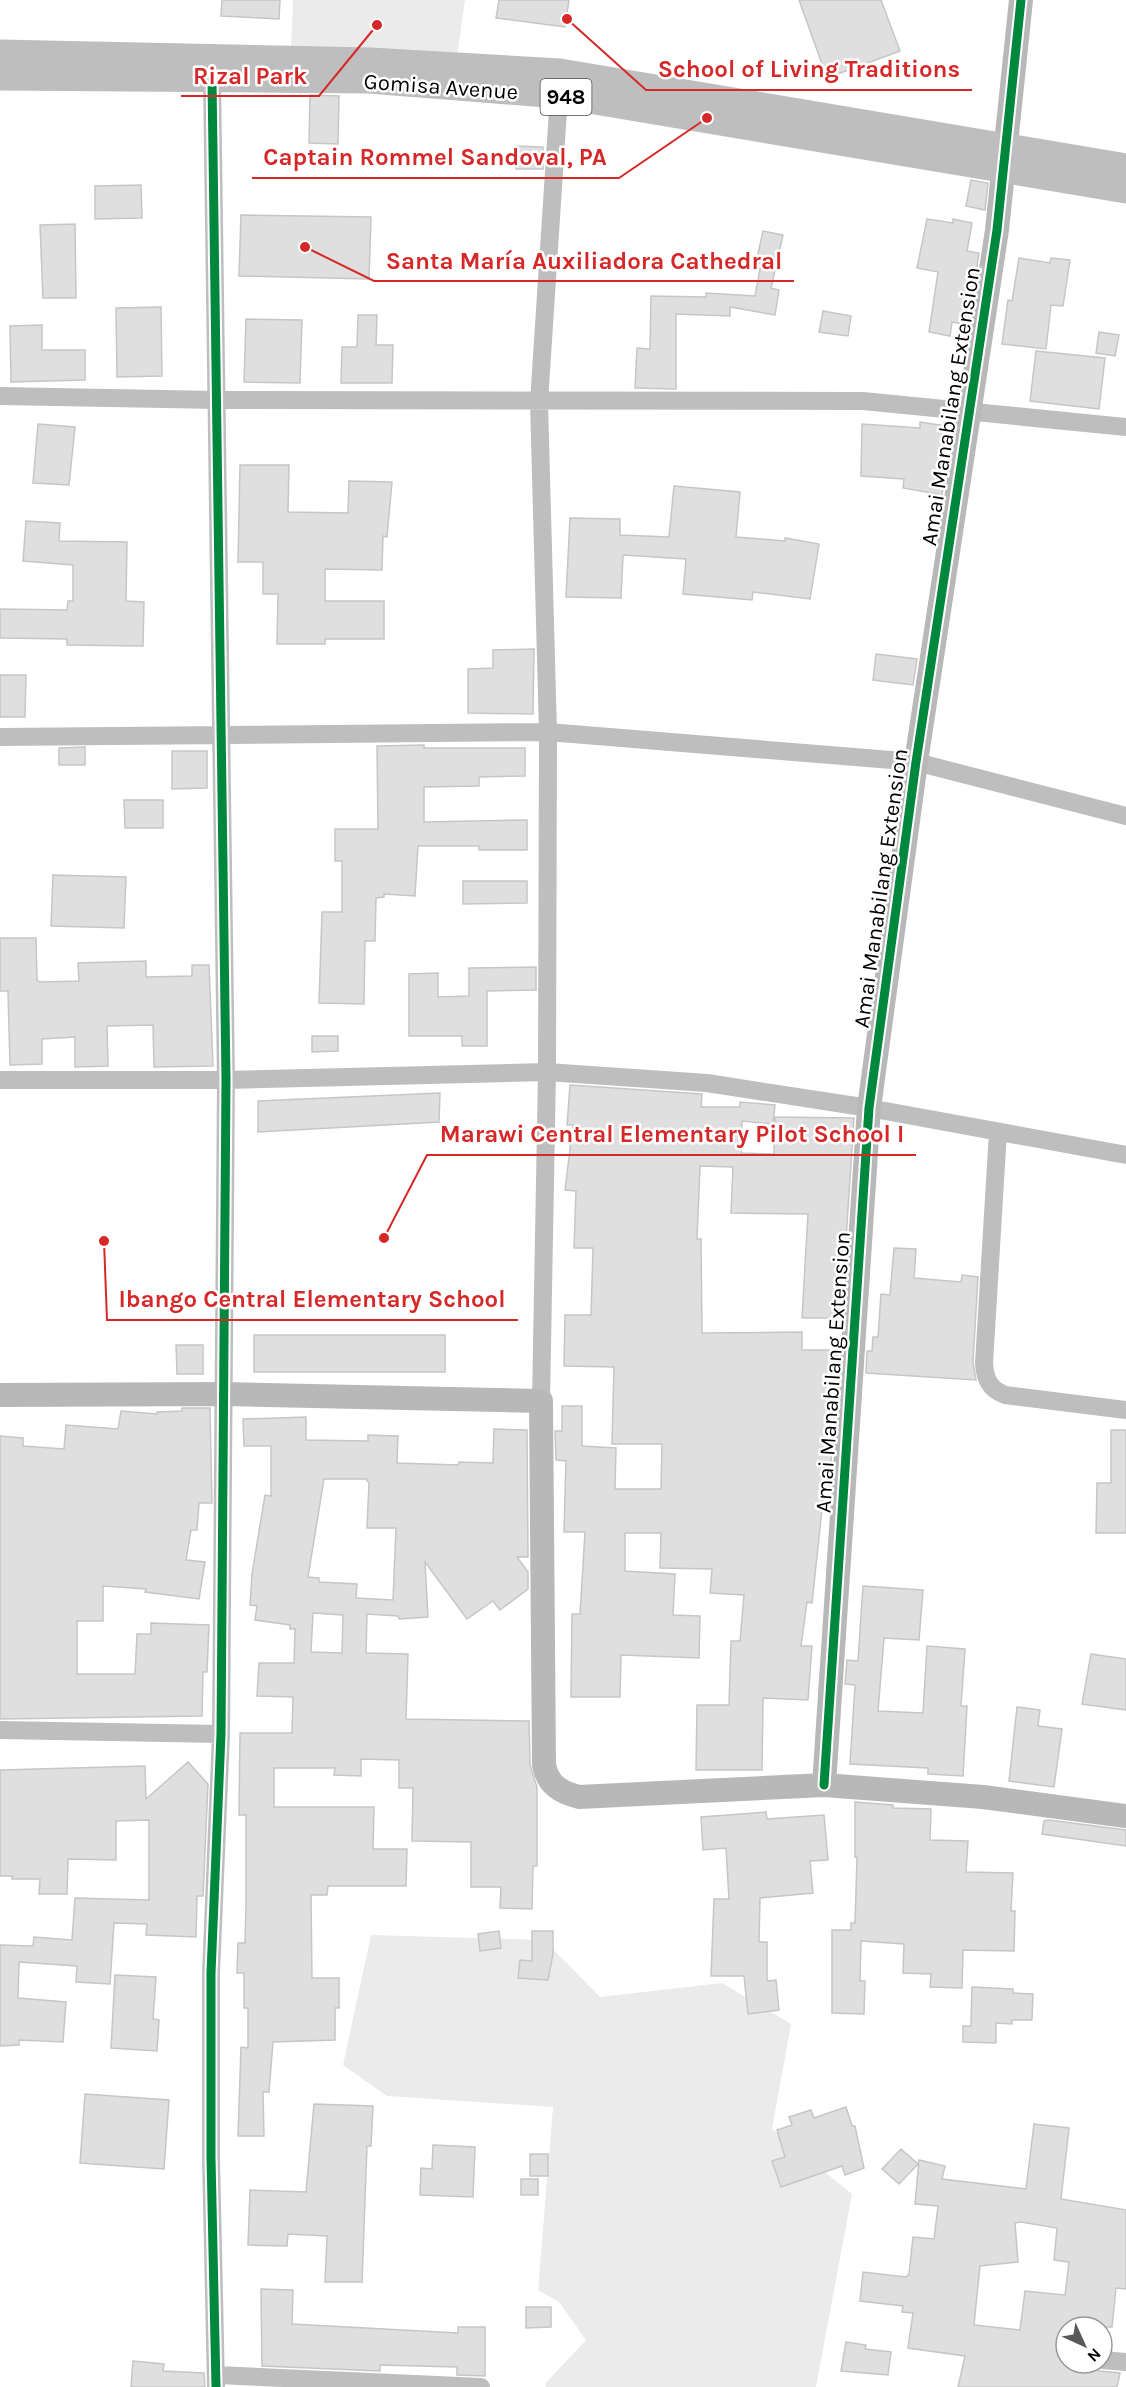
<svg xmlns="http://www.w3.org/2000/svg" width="1126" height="2387" viewBox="0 0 1126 2387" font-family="Karla,sans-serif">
	<rect width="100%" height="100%" fill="#fff"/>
	<path fill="#ebebeb" d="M293 0H465L457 57 291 49Z
		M371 1935 544 1940 600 1997 722 1983 791 2024 772 2129 852 2194 816 2387H546L545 2384 586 2340 559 2302 538 2290 553 2107 387 2096 343 2065Z"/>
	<path fill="#dfdfdf" stroke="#c6c6c6" stroke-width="1.5" fill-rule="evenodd" d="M222 0H280L279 19 221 16Z
		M499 0H569L565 27 496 18Z
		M799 0H881L900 51 827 78Z
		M310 95 339 96 338 144 309 143Z
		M516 146 543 147V169H516Z
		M971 180 988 183 985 210 966 206Z
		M141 185 142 218 95 219V186Z
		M241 215 371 217 369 279 239 276Z
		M927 219 953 223V219L972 223 967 251 979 253 968 325 952 322 950 336 929 332 938 272 917 268Z
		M75 224 76 298H43L40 225Z
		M763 231 783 235 771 288 779 290 775 315 730 307V316L676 314V389L635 388 637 348 650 349 651 296 706 297V293L755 296 761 264 756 263Z
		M1019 258 1050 263 1051 258 1070 260 1063 306 1051 305 1046 349 1002 344 1008 300 1012 301Z
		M161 307 162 376 117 377 116 308Z
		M823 311 851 316 848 336 819 332Z
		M358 315H377L376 345H393L392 383H341L342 347H357Z
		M246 319 302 320 300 383 244 382Z
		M42 325V350H85V380L11 382 10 326Z
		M1099 332 1119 335 1115 356 1096 353Z
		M1036 351 1105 358 1099 409 1030 401Z
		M920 422 946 426 939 474 945 475 942 495 903 488 904 479 861 476 862 424 920 428Z
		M38 424 75 427 69 485 33 483Z
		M240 465H289L288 512 348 513 349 481 392 482 387 537 383 536 382 570 325 569V601H384V639H325V644H277L278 594H263V562H238Z
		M674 486 740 492 736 537 785 541V538L819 544 810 599 753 592 752 600 683 594 686 559 623 555 621 598 566 597 570 518 620 519V535L669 537Z
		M26 521 60 523 59 541 127 542 126 601 144 602 143 646 67 645V639L0 638V609L67 610 68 601H73V565L23 561Z
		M534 649 533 714 468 713V669L493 668V650Z
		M876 654 917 659 913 685 873 680Z
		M0 675H26L25 717H0Z
		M424 745V748H525V776L479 777V786L424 787V822L527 820V850H479V846H418L415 896 384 894V897L376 898 375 941H365L364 1004 319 1003 322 912H342V861H335V829H378L377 746Z
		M85 747V765H59V748Z
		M172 751H207V788L172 789Z
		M124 800H163V828H125Z
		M53 875 126 877 124 928 51 926Z
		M463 881H527V903L463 904Z
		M0 938H36L37 980 40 982 79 981 78 963 146 961V977L192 976V965H209L213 1066 154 1067 153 1025 107 1026 108 1066 75 1067V1037L42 1039V1064L10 1065 8 991H0Z
		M536 967V990L487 991V1046H462V1036H409V974L438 973V997L469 996V968Z
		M312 1036H338V1051L312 1052Z
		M570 1085 702 1094 701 1107H740V1102L775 1105 773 1124 742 1121 741 1153 774 1154 775 1117 854 1118 845 1255H840L839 1318H802L808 1214 731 1213 733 1167 700 1166 697 1239H701L702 1333 802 1332V1350H839L829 1490H824L812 1603 807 1602 801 1646H812L808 1700 763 1698 762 1770H696L697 1705H729L731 1641H740L744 1595 710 1593 712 1569 660 1568 661 1533H625V1571L675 1574 673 1615 700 1616 699 1658 621 1655 620 1697H571L572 1614H580L585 1532H564L566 1461 556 1460 555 1431H562V1406H582V1446L616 1448 615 1489H661L662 1444H612L614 1367 564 1366 565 1315H591L593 1248H574L576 1191 565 1190 573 1125H567Z
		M440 1093 439 1122 258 1132V1101Z
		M894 1248 916 1249 914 1278 961 1282 962 1275 978 1277 973 1362 976 1380 866 1373 867 1351H872L873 1337H878L881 1294 890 1295Z
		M254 1335H445V1372H254Z
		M176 1345H203V1374H177Z
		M182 1408H210L212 1503H199L197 1530H191L186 1560 205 1562 199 1599 145 1592 146 1589 103 1586V1621H77V1674H135L137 1634H151V1623L209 1625 207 1672H203L202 1716 0 1719V1436L23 1438V1446L64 1449 66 1425 118 1429 121 1411 157 1414V1412L182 1411Z
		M306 1417V1440L368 1441V1435L398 1436 397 1463 458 1465 459 1462 493 1463 494 1429 527 1430 528 1557H517L528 1572V1589L500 1610 493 1601 467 1619 425 1562 428 1617 399 1619 398 1616 367 1614 366 1653 408 1654 406 1719 529 1721 530 1765 537 1787V1866H533L532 1909 500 1908 501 1887H471V1842L412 1841 413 1788H399V1760L361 1759V1776L334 1775 335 1768H274V1807H374L373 1849H407L406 1886H328L327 1895H311L312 1978H339V2008H335V2040L273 2042 269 2092H263L264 2136H238L241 2047 248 2048V2008H244V1973H237L238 1943H245L246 1905V1815H239L240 1733H292L293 1697 257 1696 259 1663H294L295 1629H290V1625L255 1620 257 1606 250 1605 252 1574 265 1495 271 1496V1446H244L243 1419ZM324 1479H366L369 1483 367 1528H396L393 1600 356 1598 357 1584 319 1582V1578L308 1577ZM313 1613 343 1615 342 1653 311 1652Z
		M1111 1430H1126V1533H1096L1097 1483H1111Z
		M863 1586 923 1590 919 1640 884 1638 878 1711 923 1713 927 1646 965 1649 961 1706H967L963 1776 928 1774V1768L850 1764 855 1685 845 1684 847 1660 858 1661Z
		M1091 1654 1126 1659V1710L1082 1704Z
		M1017 1707 1040 1710 1038 1726 1062 1729 1054 1787 1009 1781Z
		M188 1762 208 1784 203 1896H197L196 1937 146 1935 147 1924 114 1923 110 1984 76 1982 77 1966 19 1962 18 1998 66 2002 63 2042 19 2040V2045L0 2046V1945L33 1946 34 1937 72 1940 75 1898 149 1900V1820L116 1821V1860L68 1859 67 1894H39L40 1879H12V1876H0V1770L145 1766 146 1799Z
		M855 1802 893 1805V1808L931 1809 930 1840 968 1841 966 1872 1013 1873 1011 1911H1015L1014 1951 963 1950 962 1988 930 1987 931 1974 903 1973 904 1944 861 1941 860 1981H865L864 2014 832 2013V1930H851V1923H855L857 1857H855Z
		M766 1812 767 1819 824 1815 828 1860 810 1861 813 1893 760 1898 759 1942H767V1981L776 1980 779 2010 748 2014 744 1976H711L714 1899H729L726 1848 703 1850 701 1817Z
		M1049 1820 1126 1830V1846L1042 1834 1044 1821Z
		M499 1931 501 1948 480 1951 478 1934Z
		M532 1931H553V1954L548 1980 518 1978 520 1960 532 1961Z
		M115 1975 156 1977 153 2019 159 2020 157 2051 111 2048Z
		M972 1987 1013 1989V1993L1033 1994 1032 2020H1012V2024L996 2023V2043L963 2042V2026H971Z
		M85 2094 169 2100 164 2169 80 2163Z
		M314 2104 373 2106 371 2146H367L362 2282H325L327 2236 288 2234 287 2246 248 2245 250 2190 306 2192Z
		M846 2107 852 2126H855L864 2168 845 2175 842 2166 781 2187 772 2161 785 2157 777 2130 792 2125 789 2117 811 2110 814 2118Z
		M1034 2124 1069 2128 1061 2199 1126 2210V2289L1116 2288 1112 2327H1066V2363H1084L1100 2371 1120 2373 1117 2387H958L965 2356 908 2348 913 2313 902 2312 903 2306 860 2301 863 2272 906 2277 909 2274 913 2237 934 2239 938 2206 915 2204 919 2160 945 2166 942 2179 1026 2189ZM1021 2222 1057 2228 1054 2260 1069 2262 1065 2295 1025 2291 1020 2330 974 2325 980 2266 1018 2262 1015 2223Z
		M433 2145 475 2147 473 2197 420 2195 421 2168 432 2169Z
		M901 2149 918 2164 899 2184 882 2169Z
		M530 2154H548V2176H530Z
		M521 2179H538V2195H521Z
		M261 2289 293 2290 292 2324 458 2333V2327H485V2376L457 2375V2367L380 2365V2371L262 2366Z
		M526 2307H551V2327L526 2328Z
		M846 2342 866 2345 865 2349 891 2352 888 2375 841 2371Z
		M133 2361 164 2364 163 2371 204 2373 205 2387H131Z"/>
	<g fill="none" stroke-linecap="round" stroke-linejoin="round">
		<path stroke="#bebebe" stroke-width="18" d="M212 80 226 1080 221 1734 211 1973V2158L216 2387
			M0 396 218 400 863 401 1126 427
			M0 737 548 732 916 762 1126 816
			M0 1080H226L547 1072 707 1083 869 1108 1126 1155
			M998 1132 984 1363C985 1380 990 1389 1005 1395L1126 1410
			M541 1401 547 1072 548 732 539 402 559 95
			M0 1730 221 1734
			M1102 2360 1126 2362
			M217 2375 481 2387"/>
		<path stroke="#b8b8b8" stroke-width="24" d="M0 1395 225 1394 541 1401 544 1765C548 1785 560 1792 579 1797L824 1785 983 1797 1126 1816
			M824 1785 869 1108 916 762 997 230 1021 0"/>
		<path stroke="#bebebe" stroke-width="27" d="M0 53 370 61 560 72 1126 167
			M0 77 369 80 559 95 1126 190"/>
		<g stroke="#fff" stroke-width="13">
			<path id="cycleway" d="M212 80 226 1080 221 1734 211 1973V2158L216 2387
				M824 1785 869 1108 916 762 997 230 1021 0"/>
		</g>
		<use href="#cycleway" stroke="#00873e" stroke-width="9"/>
	</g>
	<g text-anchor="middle" stroke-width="5" stroke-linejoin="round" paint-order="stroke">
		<rect fill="#fff" stroke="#4c4c4c" stroke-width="1.5" x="540.5" y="79" width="51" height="36" rx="4.5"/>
		<g font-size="21" font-weight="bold" fill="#000">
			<text x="566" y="104">948</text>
		</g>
		<g font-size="22" fill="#000" stroke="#fff">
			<text transform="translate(441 86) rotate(4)" y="8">Gomisa Avenue</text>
			<text transform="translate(950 406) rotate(-81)" y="8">Amai Manabilang Extension</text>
			<text transform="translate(880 888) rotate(-82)" y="8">Amai Manabilang Extension</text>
			<text transform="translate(832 1372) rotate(-86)" y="8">Amai Manabilang Extension</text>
		</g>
	</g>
	<path fill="none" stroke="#d62828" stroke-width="2" d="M567 19L646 90H972M377 25L319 96H181M707 118L619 178H252M305 247L374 281H794M384 1238L427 1155H916M104 1241L107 1320H518"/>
	<g fill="#d62828" stroke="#fff" stroke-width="2">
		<circle cx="567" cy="19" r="6"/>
		<circle cx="377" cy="25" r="6"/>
		<circle cx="707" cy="118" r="6"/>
		<circle cx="305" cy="247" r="6"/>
		<circle cx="384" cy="1238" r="6"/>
		<circle cx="104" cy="1241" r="6"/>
	</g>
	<g font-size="24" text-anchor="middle" font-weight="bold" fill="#d62828" stroke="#fff" stroke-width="5" stroke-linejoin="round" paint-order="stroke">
		<text x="809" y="77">School of Living Traditions</text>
		<text x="250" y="84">Rizal Park</text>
		<text x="435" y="165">Captain Rommel Sandoval, PA</text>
		<text x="584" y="269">Santa María Auxiliadora Cathedral</text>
		<text x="672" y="1142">Marawi Central Elementary Pilot School I</text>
		<text x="312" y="1307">Ibango Central Elementary School</text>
	</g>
	<g transform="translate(1084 2345) rotate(135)"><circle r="28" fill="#ffffff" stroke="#999999" stroke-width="1.5"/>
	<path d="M0-4.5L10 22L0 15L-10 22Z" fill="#595959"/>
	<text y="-9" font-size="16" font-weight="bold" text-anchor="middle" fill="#000000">N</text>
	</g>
</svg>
